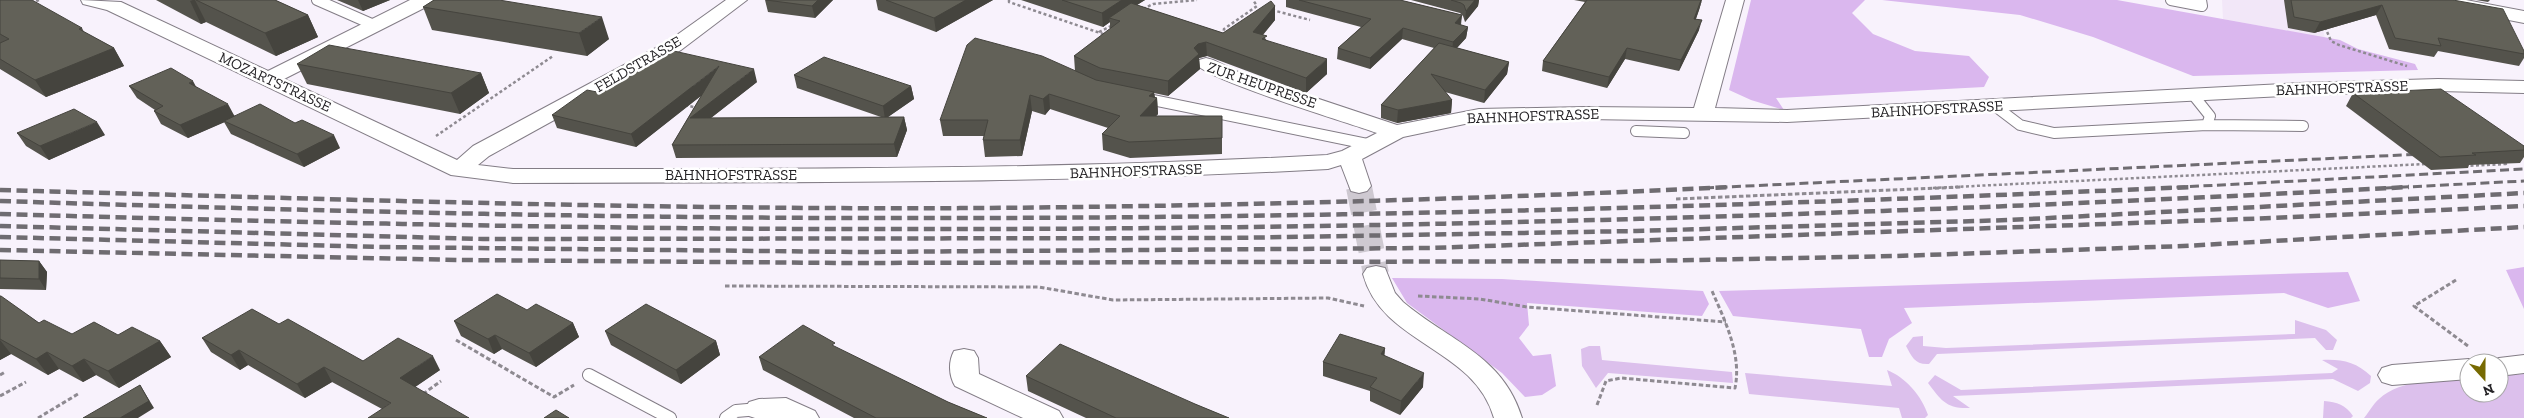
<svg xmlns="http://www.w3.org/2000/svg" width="2524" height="418" viewBox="0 0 2524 418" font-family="'Zilla Slab',serif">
	<rect width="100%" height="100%" fill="#f8f2fc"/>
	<path fill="#f2e7f8" d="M2222 0H2315L2325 38 2223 19Z"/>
	<path fill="#dcc0ec" d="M2295 320 2326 330 2337 340 2333 350H2326L2315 338 1937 354 1929 364C1915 365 1912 357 1906 346L1913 337 1923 336V346L1946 348 2295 334Z
		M1589 346H1600L1602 360 1732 372 1733 383 1608 373 1596 388 1582 366 1581 349Z
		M2322 360C2342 359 2356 362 2371 376L2370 383 2358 391 2333 379 1953 396 1970 408C1946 409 1941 400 1928 383L1935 375 1961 390 2332 373 2338 369Z
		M1887 370C1905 377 1922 396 1928 415L1925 418H1902L1899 408 1749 394 1745 373 1892 386Z
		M2524 374V418H2364C2369 412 2373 404 2379 399 2402 378 2440 381 2469 379V393H2499V376Z
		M2324 401C2337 402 2346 405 2353 416L2351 418H2323Z"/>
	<path fill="#dab7ee" d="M1751 0H1865L1852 13 1873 34 1915 51 1969 56 1989 77 1984 87 1776 98 1784 110 1751 100 1729 90Z
		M1882 0H2117L2340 40 2358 49 2415 64 2418 70 2193 76 2093 37 2020 15Z
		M2524 267V309L2506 270Z
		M2348 272 2360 301 2328 308 2284 293 1904 308 1912 323 1889 339 1882 357H1869L1861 329 1733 316 1719 291Z
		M1392 278 1502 279 1703 291 1709 304 1702 316 1527 303 1529 325 1519 338 1533 356 1551 354 1556 386 1542 395 1525 397 1502 373 1407 303Z"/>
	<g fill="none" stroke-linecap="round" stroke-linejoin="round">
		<path stroke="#cec9d1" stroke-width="21" stroke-dasharray="21 11" stroke-linecap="butt" d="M1359 186V188"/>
		<path stroke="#cec9d1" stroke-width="26" stroke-dasharray="26 13" stroke-linecap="butt" d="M1359 187 1376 274"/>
		<g stroke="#837d86" stroke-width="12">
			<path id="lane-far1" d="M317 0 374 25
				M2171 0 2202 6 2201 0
				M1143 98 1372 145
				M1995 106 2020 125 2054 133 2207 125 2210 116 2194 96
				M2207 125 2303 126
				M1636 131 1684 133"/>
		</g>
		<g stroke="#837d86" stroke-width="14">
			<path id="lane" d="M589 375 670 418
				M726 418 736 411 759 409"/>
		</g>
		<g stroke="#837d86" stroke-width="2">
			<path id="street" d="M81 0 121 2 268 71 410 0H434L432 4 284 79 457 160 473 146 667 42 726 0H747L681 50 489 156 478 165 513 169C785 169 1056 170 1327 155L1342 151 1377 133C1349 123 1207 80 1196 64L1199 60 1206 58 1213 60 1238 72 1397 125 1479 109 1586 107 1694 108 1726 0H1744L1715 108 1787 110 2300 83 2438 79 2524 81V93L2438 91 2300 95 1787 122 1586 119 1479 121 1403 137 1362 159 1371 186 1367 191 1359 193 1351 191 1341 165 1328 169C1056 184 785 182 513 183L451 175 107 10 83 4Z
				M2428 0H2466L2524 11V23L2437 6 2430 4Z
				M1376 266 1385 268 1395 293 1403 302C1449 341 1503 355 1522 418H1494C1474 347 1382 345 1363 274L1367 268Z
				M964 349 974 351 978 358 979 374 1059 411 1063 418H1023L955 386C949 376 948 362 954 351Z
				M2524 355V373L2499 376V363H2488L2499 358Z
				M2469 359 2479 363H2469V379L2392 385 2382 382 2378 375 2382 368 2392 365Z
				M786 398 815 411 819 418H755L749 416 745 409 749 402 759 399Z"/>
		</g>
		<path stroke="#8e8a91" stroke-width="2.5" stroke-dasharray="3 2.5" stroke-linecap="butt" d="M1009 0V2L1106 35
			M31 3 39 0
			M1143 9 1153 4 1197 0
			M1272 10 1310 20
			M2325 27 2331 41 2339 45 2407 66
			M1099 32 1113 25
			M1223 36 1224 29 1257 6 1253 0
			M685 105 698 108
			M436 136 553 56
			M2465 166 2506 164 2501 161
			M1933 188 2426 164"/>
		<path stroke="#8e8a91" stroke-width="3" stroke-dasharray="4.5 2.5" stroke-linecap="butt" d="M1676 199 1963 187
			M2456 280 2414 306 2468 346
			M725 286 1039 287 1113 300 1328 298 1364 306
			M1418 296 1480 299 1527 307 1726 322
			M456 340 554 397 574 385
			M0 375 5 372
			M423 394 441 381
			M0 396 26 382
			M1597 405 1606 381 1621 378 1735 388C1742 355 1725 321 1712 291
			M38 418 78 394"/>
		<use href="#lane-far1" stroke="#fff" stroke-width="10"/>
		<use href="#lane" stroke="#fff" stroke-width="12"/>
		<use href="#street" fill="#fff" fill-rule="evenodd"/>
		<path stroke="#6f6c71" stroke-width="3" stroke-dasharray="9 4.5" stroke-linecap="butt" d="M1705 188 2424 154
			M2163 188 2524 169
			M2386 188 2524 181"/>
		<path stroke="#6f6c71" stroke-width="4.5" stroke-dasharray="11 5.5" stroke-linecap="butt" d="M0 190C328 199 656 210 983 208 1233 206 1482 199 1732 187
			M0 201C316 211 631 219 947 218 1363 218 1777 205 2192 187
			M0 214C315 223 630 230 945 229 1433 229 1922 213 2409 187
			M0 226 483 239 1230 238 1636 231 2010 220 2524 193
			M0 237 381 247 859 252 1431 248 2273 218 2524 206
			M0 250 459 260 852 263 1647 261 1896 256 2183 246 2524 227"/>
	</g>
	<path fill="#54534c" d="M0 0 82 28 84 32 114 48 124 66 46 97 0 69Z
		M156 0H275L308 15 318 37 276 56 206 22 201 24Z
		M337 0H390L363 11Z
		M434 0 609 39 587 56 432 30 423 7Z
		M765 0H833L815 18 768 12Z
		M876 0H993L936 32 878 10Z
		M1021 0H1145L1137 5 1223 33 1275 6V20L1263 35 1267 41 1327 74 1306 93 1207 56 1199 58 1200 69 1168 96 1154 93 1155 97 1157 98 1158 114 1156 116H1222V154L1130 158 1103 150 1102 134 1108 128 1050 109 1045 115 1032 111 1022 156 985 157 983 140 984 136H943L940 120 1075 71 1074 56 1110 29V22L1103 27Z
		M1286 0H1400L1462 15 1461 25 1468 27 1466 38 1457 48 1509 62 1507 74 1484 103 1445 92 1452 100 1451 113 1397 123 1381 118V105L1434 48 1402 39 1370 69 1337 59 1338 48 1361 27 1286 7Z
		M1411 0H1479L1478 6 1465 22 1463 16 1460 13Z
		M1574 0H1702L1699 10 1696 19 1699 30 1679 71 1625 59 1607 88 1542 71 1543 61 1585 2Z
		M2284 0H2453L2524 51V58L2519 66 2438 51 2434 57 2389 49 2376 15 2314 33 2288 28Z
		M2476 0H2490L2488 2Z
		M297 64 481 73 489 93 460 114 307 84Z
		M794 75 911 86 914 99 888 117H904L907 130 897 157 676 158 672 145 701 96 636 147 557 128 552 115 602 93 757 82 711 118 881 117 797 88Z
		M129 86 196 87 235 116 340 148 304 167 231 134 224 122 188 138 161 124 154 111 155 110 137 98Z
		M2353 93 2524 146V157L2520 163 2469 165 2468 168 2431 170 2346 106Z
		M17 133 105 135 49 160 26 146Z
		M0 260 39 261 47 272 46 290 0 289Z
		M0 296 39 323 72 334 118 335 160 341 171 357 119 388 96 375 83 382 59 369 48 375 11 354 0 360Z
		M527 310 573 323 579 337 536 367 502 349 494 354 461 336 454 321Z
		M279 324 363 361 440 370 382 409 332 382 305 398 248 365 240 370 211 352 202 338Z
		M605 331 716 341 720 355 681 384 611 345Z
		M837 348 948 402 987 418H854L763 370 759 357Z
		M1385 348 1384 355 1423 387 1400 415 1370 401V391L1323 376V362Z
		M1026 376 1195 404 1229 418H1086L1028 391Z"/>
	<path fill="#45443e" d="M193 0H195L206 22 201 24 190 1Z
		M358 0H390L363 11Z
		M818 0H833L815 18 812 6Z
		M966 0H993L936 32 934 18Z
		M1122 0H1145L1114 19 1109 18 1110 22 1103 27 1102 13Z
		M1475 0H1479L1478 6 1465 22 1466 11Z
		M1702 0 1699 10 1692 29 1694 19Z
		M2382 5 2376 15 2314 33 2320 22Z
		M1275 6V20L1253 46V32Z
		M308 15 318 37 276 56 265 33Z
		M1462 15 1460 26 1455 23Z
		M602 17 609 39 587 56 579 33Z
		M1702 20 1699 30 1679 71 1681 60Z
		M1468 27 1466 38 1452 53 1453 42Z
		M1403 28 1402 39 1370 69V58Z
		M1206 42 1207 56 1199 58 1200 69 1168 96V81L1198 44Z
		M114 48 124 66 46 97 35 80Z
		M1627 48 1625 59 1607 88 1609 77Z
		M1327 59V74L1306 93V78Z
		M1509 62 1507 74 1484 103 1485 90Z
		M719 66 722 79 636 147 631 134Z
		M754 69 757 82 694 131 690 118Z
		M481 73 489 93 460 114 451 93Z
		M193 81 200 94 189 83Z
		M911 86 914 99 885 119 883 106Z
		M1154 92 1155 100 1157 98 1158 114 1141 132 1140 116 1149 96Z
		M1049 94 1050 109 1045 115 1043 99Z
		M1030 95 1032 111 1022 156 1020 140Z
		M1452 100 1451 113 1397 123 1398 110Z
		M228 104 235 117 224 121 225 122 188 138 180 125Z
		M904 117 907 130 897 157 894 144Z
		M97 122 105 135 49 160 40 146Z
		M334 135 340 148 304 167 297 154Z
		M39 261 47 272 46 290 39 279Z
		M573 323 579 337 536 367 529 353Z
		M495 335 502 349 494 354 488 339Z
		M0 340 11 354 0 360Z
		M160 341 171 357 119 388 108 371Z
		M716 341 720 355 681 384 676 370Z
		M1385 348 1384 362 1381 354Z
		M239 350 248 365 240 370 231 355Z
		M47 352 59 369 48 375 36 359Z
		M433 356 440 370 408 392 400 378Z
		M84 359 96 375 83 382 72 366Z
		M324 367 332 382 305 398 297 384Z
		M1424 373 1423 387 1400 415 1401 401Z
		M140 385 154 408 138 418H120Z"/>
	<path fill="#626158" stroke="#45443e" d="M0 0H32L82 28 79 29 114 48 35 80 0 59V43L9 39 0 34Z
		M196 0H275L308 15 265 33Z
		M434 0H499L602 17 579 33 423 7Z
		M766 0H818L812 6Z
		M886 0H966L934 18Z
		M1062 0H1122L1102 13Z
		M1299 0H1400L1462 15 1455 23 1468 27 1453 42 1403 28 1370 58 1338 48 1371 19Z
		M1451 0H1475L1466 11 1464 5 1461 3Z
		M1587 0H1701L1694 19 1702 20 1681 60 1627 48 1609 77 1543 61Z
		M2291 0H2453L2503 9 2524 51V54L2438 38 2441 46 2395 38 2382 5 2320 22 2294 17Z
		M1271 1 1275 6 1253 32 1267 36 1262 39 1327 59 1306 78 1206 42 1198 44 1194 48 1199 54 1168 81 1100 68 1074 56 1120 21 1109 18 1131 3 1223 33Z
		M975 38 1042 56 1096 80 1154 92 1149 96 1157 98 1140 116H1222V138L1129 142 1102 134 1120 116 1049 94 1043 99 1030 95 1020 140H983L988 120H940L967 45Z
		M1439 43 1509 62 1485 90 1431 74 1452 100 1398 110 1381 105Z
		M329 45 481 73 451 93 297 64Z
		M665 49 754 69 690 118 904 117 894 144 672 145 719 66 631 134 552 115 587 90 602 93Z
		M824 57 911 86 883 106 794 75Z
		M171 68 193 81 189 83 228 104 180 125 154 111 163 106 129 86Z
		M2441 89 2524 146V150L2472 153 2476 155 2440 157 2353 93Z
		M260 104 295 123 302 120 334 135 297 154 224 121Z
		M74 109 97 122 40 146 17 133Z
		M0 260 39 261V279L0 278Z
		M497 294 527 310 536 304 573 323 529 353 495 335 488 339 454 321Z
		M0 296H1L39 323 44 320 72 334 94 322 118 335 132 327 160 341 108 371 84 359 72 366 47 352 36 359 0 339Z
		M646 304 716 341 676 370 605 331Z
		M252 309 279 324 288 319 363 361 398 338 433 356 400 378 469 418H368L391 403 324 367 297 384 239 350 231 355 202 338Z
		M803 325 835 343 832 345 948 402 987 418H876L759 357Z
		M1340 334 1385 348 1381 354 1424 373 1401 401 1370 387 1377 378 1323 362Z
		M1060 344 1195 404 1229 418H1116L1026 376Z
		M140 385 149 401 120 418H83Z
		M556 410 569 418H544Z"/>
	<g text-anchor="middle" stroke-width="5" stroke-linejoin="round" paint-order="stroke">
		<g font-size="15" fill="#252326" stroke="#fff">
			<text transform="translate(638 64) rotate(-30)" y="5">FELDSTRASSE</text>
			<text transform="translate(275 82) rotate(25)" y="5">MOZARTSTRASSE</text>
			<text transform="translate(1262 85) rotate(19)" y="5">ZUR HEUPRESSE</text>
			<text transform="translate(2342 88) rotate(-2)" y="5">BAHNHOFSTRASSE</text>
			<text transform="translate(1937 109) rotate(-3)" y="5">BAHNHOFSTRASSE</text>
			<text transform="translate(1533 116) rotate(-2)" y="5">BAHNHOFSTRASSE</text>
			<text transform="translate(1136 171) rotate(-2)" y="5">BAHNHOFSTRASSE</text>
			<text x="731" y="180">BAHNHOFSTRASSE</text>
		</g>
	</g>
	<g transform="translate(2484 378) rotate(159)"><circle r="24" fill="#ffffff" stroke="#a8a7a8"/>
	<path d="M0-4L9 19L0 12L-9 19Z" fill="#776a02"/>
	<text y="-8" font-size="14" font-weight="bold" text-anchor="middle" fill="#252326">N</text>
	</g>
</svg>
